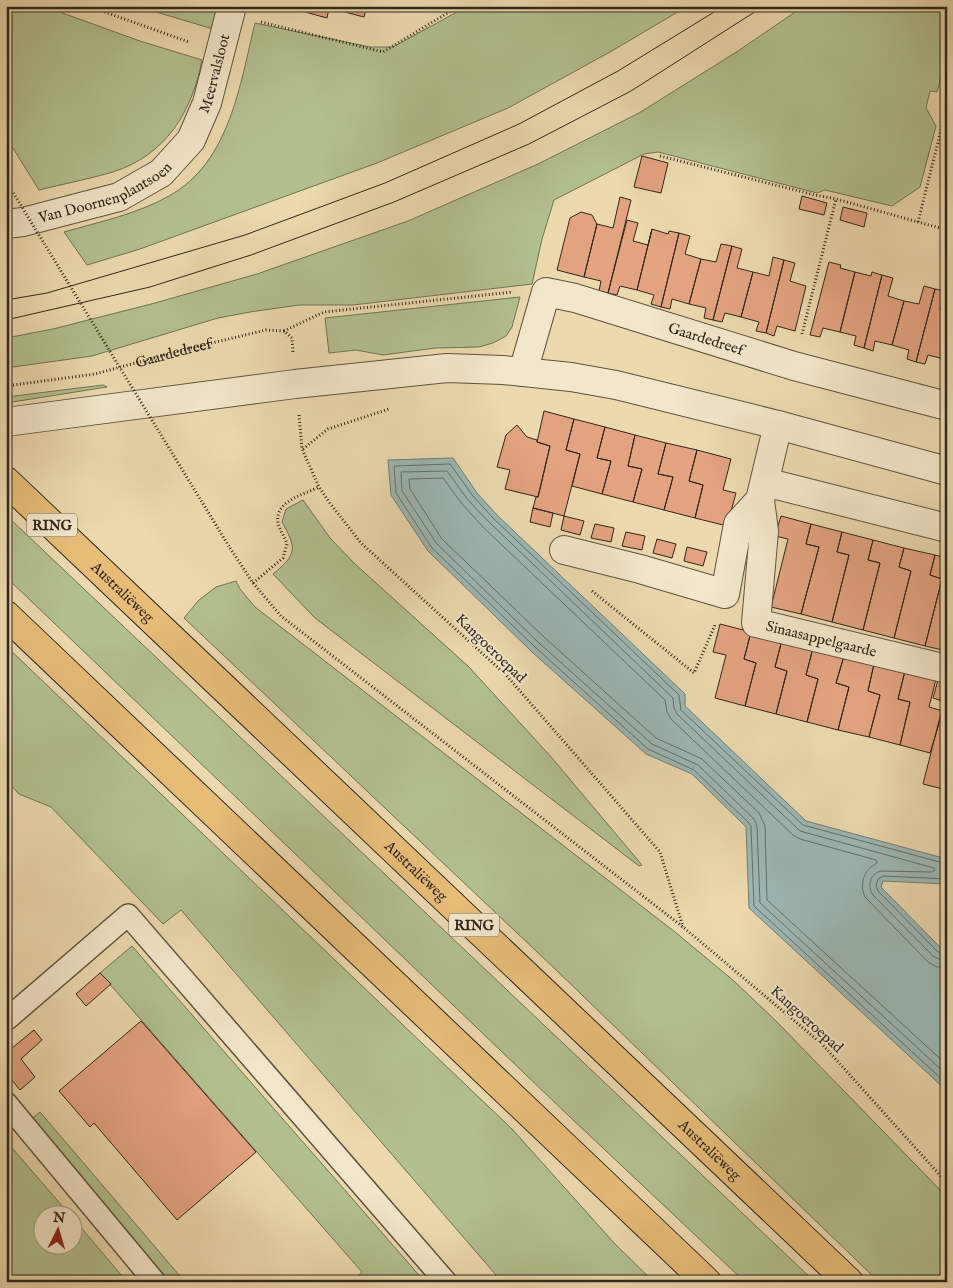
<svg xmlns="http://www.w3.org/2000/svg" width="953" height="1288" viewBox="0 0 953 1288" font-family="'IM FELL English',serif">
	<rect width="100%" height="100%" fill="#ecd9ae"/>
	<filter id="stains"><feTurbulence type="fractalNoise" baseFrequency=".004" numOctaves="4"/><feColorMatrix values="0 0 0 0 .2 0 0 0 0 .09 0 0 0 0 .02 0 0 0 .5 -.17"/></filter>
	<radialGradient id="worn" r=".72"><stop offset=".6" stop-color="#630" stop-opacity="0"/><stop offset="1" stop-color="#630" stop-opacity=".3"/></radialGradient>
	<path fill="#b2c08f" stroke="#717356" d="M6 6H43L140 41 202 60C192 112 166 155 113 172 89 179 63 184 39 190L6 137Z
		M136 6H218L213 29Z
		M468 6H688L610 52 508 108 377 163 140 249 87 265 64 232C99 222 137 214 169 196 230 162 240 84 255 23L370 47H393Z
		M804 6H947V56L937 92 930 91 926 108 936 126 920 187 892 206 825 190 817 193 658 152 644 154 554 200 542 239 532 284 353 305H299L250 312 218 318 92 356 6 368V338L53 329 155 303 257 274 408 221 538 164 639 113 738 51Z
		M520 297 512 327 506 336 493 343 479 347 435 348 383 355 356 350 329 353 325 318Z
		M103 385 107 387 6 403V397Z
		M303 500 330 538 355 564 469 667 552 758 642 865 639 866 315 618 273 574C297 554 297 549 282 522L286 509Z
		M6 515 815 1282H745L570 1117 6 577Z
		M236 581 240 589 255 607 675 932 734 981 776 1021 947 1197V1282H879L553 967 184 618 199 600 216 587Z
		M6 646 512 1129 615 1244 654 1282H488L496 1275 181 910 163 924 51 807 19 794 6 780Z
		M132 946 425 1282H352L362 1272 100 973Z
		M40 1112 185 1282H169L29 1121Z
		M6 1141 70 1215 42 1216V1246H72L73 1218 127 1282H6Z"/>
	<path fill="#9cb8b5" stroke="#717e78" d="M453 458 477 493 497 515 685 694V706L806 821 947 859V884L883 881 881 887 941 948H947V1091L749 908 746 827 692 774 646 754 531 651 428 551 391 495 388 460Z"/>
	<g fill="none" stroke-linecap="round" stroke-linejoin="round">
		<path stroke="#666f69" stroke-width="1" d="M947 864 803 825 681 710 679 695 493 518 473 496 450 464 394 466 396 493 432 548 535 647 648 749 694 770 749 823 751 827 754 906 947 1084
			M947 879 883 876 878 879 876 886 878 891 938 952 947 953
			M947 960 939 959 933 956 873 895C867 886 870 875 880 871L932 872 935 870 934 868 800 831 677 714 674 708 673 698 489 522 468 500 447 471 401 472 402 491 437 544 539 643 652 744 698 765 754 819 757 826 760 903 947 1075
			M947 967H937L928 962 865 897C859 883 864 870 877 863L876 860 800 839 793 835 671 719 667 712 665 700 484 528 462 504 443 478 409 479 410 489 442 539 544 637 656 738 702 759 759 813 765 826 767 900 947 1065"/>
	</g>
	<path fill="#e3a380" stroke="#30261d" d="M307 6H367L364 17 329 8 327 18 305 12Z
		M642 156 668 163 661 193 634 187Z
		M802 196 827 203 824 215 799 209Z
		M620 197 631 200 608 293 599 291 601 281 584 277 597 224 613 228Z
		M843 207 867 213 864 227 840 220Z
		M581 212 592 215 597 224 584 277 557 270 570 218Z
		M627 220 638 223 633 241 648 245 652 229 637 290 620 286 617 295 608 293Z
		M652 229 668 234 669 231 679 233 661 307 651 304 654 295 637 290Z
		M679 233 690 236 685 254 701 259 689 304 672 299 670 309 661 307Z
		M721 244 732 246 713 320 704 318 706 308 689 304 701 259 716 262Z
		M732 246 742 249 737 268 753 272 741 317 725 313 722 322 713 320Z
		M773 257 784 260 766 333 756 331 759 322 741 317 753 272 769 276Z
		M784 260 795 263 790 281 806 286 795 331 777 326 774 336 766 333Z
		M829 262 841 265 840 268 855 272 840 332 823 328 820 337 810 335Z
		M855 272 871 276 872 272 882 275 864 348 854 345 856 336 840 332Z
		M882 275 893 278 888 296 904 301 892 345 875 341 873 351 864 348Z
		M924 286 935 289 916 362 907 359 909 350 892 345 904 301 919 304Z
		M935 289 945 291 940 310 947 312V350L944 359 928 355 925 364 916 362Z
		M544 411 574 419 566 450 580 454 564 516 533 508 536 497H538L550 446 537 442Z
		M574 419 605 427 597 458 611 461 602 494 572 486 580 454 566 450Z
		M517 425 527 437 537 440V442L550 446 538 497 505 489 510 470 497 467 506 435Z
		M605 427 635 435 628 466 642 469 633 502 602 494 611 461 597 458Z
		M635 435 666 443 658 474 673 477 664 510 633 502 642 469 628 466Z
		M666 443 697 450 689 481 703 485 695 518 664 510 673 477 658 474Z
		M697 450 731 459 723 490 736 493 727 526 695 518 703 485 689 481Z
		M533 508 553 513 550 527 530 522Z
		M564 516 584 521 580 535 561 530Z
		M781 516 811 524 806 544 819 547 801 614 771 607 788 539 775 536Z
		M595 524 614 528 611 542 591 538Z
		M811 524 842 532 837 552 849 555 832 622 801 614 819 547 806 544Z
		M626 532 645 536 642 550 622 546Z
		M842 532 873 540 868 560 880 563 863 630 832 622 849 555 837 552Z
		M657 539 676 544 672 558 653 553Z
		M873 540 904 548 899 567 911 571 894 638 863 630 880 563 868 560Z
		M687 547 707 552 703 566 684 561Z
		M904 548 935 555 930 575 942 579 925 646 894 638 911 571 899 567Z
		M935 555 947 558V651L925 646 942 579 930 575Z
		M720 624 751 632 744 659 756 663 745 706 715 698 726 655 713 652Z
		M751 632 782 640 775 667 787 671 776 714 745 706 756 663 744 659Z
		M782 640 813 648 806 675 818 679 807 722 776 714 787 671 775 667Z
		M813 648 844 656 836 683 849 687 838 730 807 722 818 679 806 675Z
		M844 656 874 664 868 691 880 695 869 737 838 730 849 687 836 683Z
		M874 664 905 671 898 699 910 702 900 745 869 737 880 695 868 691Z
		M905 671 936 679 929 707 943 711 930 753 900 745 910 702 898 699Z
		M938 680 947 682 945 702 933 698Z
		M941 713 947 715V790L923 784Z
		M100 973 111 984 86 1006 76 994Z
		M141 1021 256 1152 177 1220 94 1123 90 1127 59 1091Z
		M34 1030 42 1040 21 1059 35 1077 20 1090 6 1073V1053Z"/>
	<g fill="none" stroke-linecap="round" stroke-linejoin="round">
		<g stroke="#5f5341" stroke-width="24">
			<path id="service" d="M6 1020 128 915 446 1282
				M6 1103 155 1282"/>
		</g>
		<g stroke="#5f5341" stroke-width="30">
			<g id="minor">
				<path id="s2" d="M6 224 23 222 119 197 161 173 191 140 207 103 232 6"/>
				<path id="s3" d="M523 372 546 292 575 298 794 366 947 406"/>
				<path id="s4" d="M778 425 760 500 764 531 756 623 947 669"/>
				<path d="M765 482 947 528"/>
				<path d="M564 550 640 569 725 594 738 524 760 500"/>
			</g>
		</g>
		<g stroke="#5f5341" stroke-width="30">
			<path id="tertiary" d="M6 422 295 384 447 368 503 370 571 377 616 385 778 425 947 471"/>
		</g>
		<g stroke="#30261d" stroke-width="30">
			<g id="primary">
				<path id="s5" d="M6 481 849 1282"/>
				<path d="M6 615 707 1282"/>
			</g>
		</g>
		<g stroke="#30261d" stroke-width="3" stroke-dasharray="1 2.5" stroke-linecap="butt">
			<path d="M88 6 189 42"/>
			<path d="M261 22 383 52 459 6"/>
			<path d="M660 156 815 195 836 199 947 230"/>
			<path d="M918 222 947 106"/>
			<path d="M284 331 324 312 513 292"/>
			<path d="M802 334 836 199"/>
			<path id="s1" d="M6 386 95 374 183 350 266 330 284 331 292 338 293 352"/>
			<path d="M299 415 302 449 319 487 329 502 361 543 506 675 660 852 683 927"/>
			<path d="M303 449 328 429 389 409"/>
			<path d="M230 548 253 583 281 616 683 927 822 1044 947 1183"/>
			<path d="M253 583 283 558 287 544C285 537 279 529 278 523 274 501 305 494 319 487"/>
			<path d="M592 591 694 673 715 625"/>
			<path d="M947 933 944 944 947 947"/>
		</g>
		<use href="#service" stroke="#f3e6ca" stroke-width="21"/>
		<use href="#minor" stroke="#f3e6ca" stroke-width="28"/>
		<use href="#tertiary" stroke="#f3e6ca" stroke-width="28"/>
		<use href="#primary" stroke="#e6bc77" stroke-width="28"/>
		<path stroke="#30261d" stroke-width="1" d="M6 300 47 293 245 235 385 183 519 124 618 71 724 6
			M6 320 150 287 251 255 394 202 529 144 631 91 764 6"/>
		<path stroke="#30261d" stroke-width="3" stroke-dasharray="1 2.5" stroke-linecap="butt" d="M6 181 230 548"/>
	</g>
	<g text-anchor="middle" stroke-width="4" stroke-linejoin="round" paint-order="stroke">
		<g fill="#f3e6ca" stroke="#6a6051" stroke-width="1">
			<rect x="27" y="513.5" width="50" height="23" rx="4"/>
			<rect x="449" y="913.5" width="50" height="23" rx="4"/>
		</g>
		<g font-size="14" font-weight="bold" fill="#30261d">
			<text x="52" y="530">RING</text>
			<text x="474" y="930">RING</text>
		</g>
		<g font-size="15" fill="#30261d" stroke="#f3e6ca">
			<text dy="5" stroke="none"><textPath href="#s2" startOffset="280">Meervalsloot</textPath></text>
			<text dy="5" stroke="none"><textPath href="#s2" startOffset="105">Van Doornenplantsoen</textPath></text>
			<text dy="5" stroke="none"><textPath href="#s3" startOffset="250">Gaardedreef</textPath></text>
			<text dy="5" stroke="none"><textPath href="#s1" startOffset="171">Gaardedreef</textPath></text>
			<text dy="5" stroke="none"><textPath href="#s5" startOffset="161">Australiëweg</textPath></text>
			<text dy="5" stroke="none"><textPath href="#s4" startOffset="268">Sinaasappelgaarde</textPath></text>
			<text transform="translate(491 648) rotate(44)" y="5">Kangoeroepad</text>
			<text dy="5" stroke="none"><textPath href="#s5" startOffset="566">Australiëweg</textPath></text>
			<text transform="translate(807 1019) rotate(42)" y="5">Kangoeroepad</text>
			<text dy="5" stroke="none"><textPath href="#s5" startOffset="971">Australiëweg</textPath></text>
		</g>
	</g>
	<rect width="953" height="1288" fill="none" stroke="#ecd9ae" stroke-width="25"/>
	<rect x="8" y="8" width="938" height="1273" fill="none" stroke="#30261d" stroke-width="2.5"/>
	<rect x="12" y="12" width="928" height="1263" fill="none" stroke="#30261d"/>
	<g transform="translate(58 1230) rotate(5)"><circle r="24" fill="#f3e6ca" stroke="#a59985"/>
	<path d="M0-4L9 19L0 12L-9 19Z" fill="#8f2418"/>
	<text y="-8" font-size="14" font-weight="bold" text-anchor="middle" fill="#30261d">N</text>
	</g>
	<rect width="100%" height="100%" filter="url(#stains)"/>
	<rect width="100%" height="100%" fill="url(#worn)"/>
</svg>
